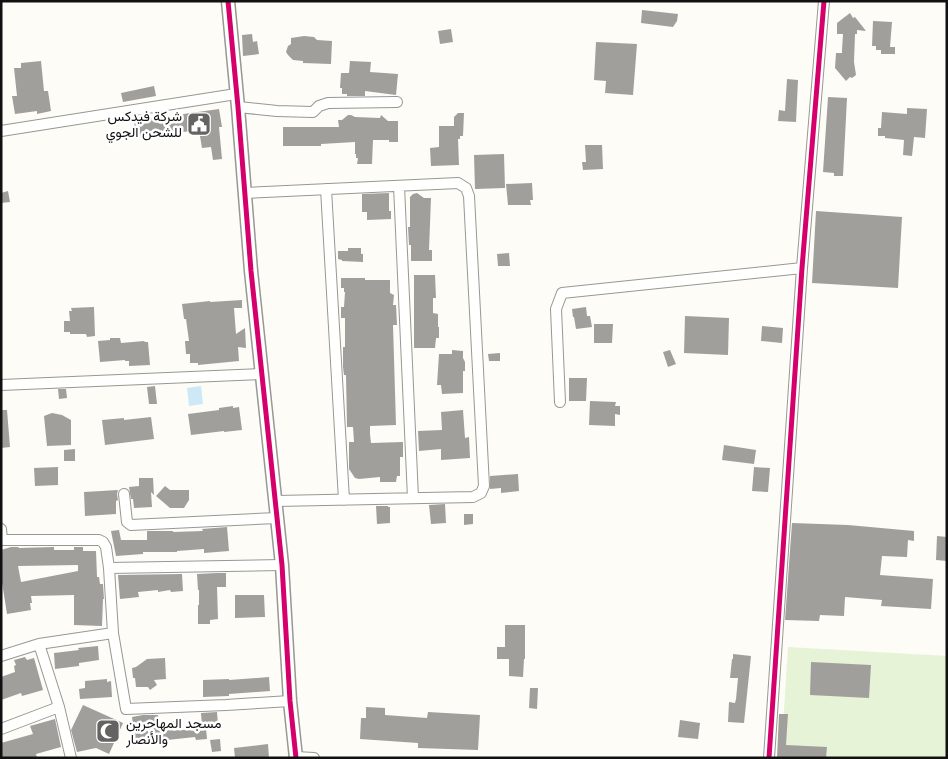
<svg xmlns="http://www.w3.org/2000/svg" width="948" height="759" viewBox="0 0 948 759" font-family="'Playfair Display',Vazirmatn,serif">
	<rect width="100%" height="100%" fill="#fdfcf7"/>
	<path fill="#e7f3d7" d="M788 647 947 656V758H781Z"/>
	<path fill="#cde8f7" d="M201 386 203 404 189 406 187 388Z"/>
	<path fill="#a19f9c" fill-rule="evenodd" d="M642 10 678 14 677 21 673 27 641 23Z
		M850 13 853 18 855 17 866 31 857 30V34H855L854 62 856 75 852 78 850 77 846 81 835 68 836 53H842V50L843 34H837V23Z
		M873 21 892 22 890 47H895V54H881V50H876V46H872Z
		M451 29 453 42 440 44 438 31Z
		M252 34 253 42 257 41 259 54 243 56 242 35Z
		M304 36 314 37 317 40 332 41 331 64 303 63V61L293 60 288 55 286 52 288 46 291 44V38Z
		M596 42 637 44 633 95 605 93 606 81 594 80Z
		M41 61 44 91H48L51 111 37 114V111L15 114 12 96H17L14 68H21V63Z
		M350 61 371 62 370 72 398 74 396 95 365 91V96H347V94H342V88H340L341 73H349Z
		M787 79 798 80 796 122 778 121 779 110 785 111Z
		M154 86 156 96 123 102 121 93Z
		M828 97 847 98 843 176H834V173L823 172Z
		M907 108 927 109 925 138 914 137 912 156 903 155 904 140 885 138V136H878V128H881L882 112 907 114Z
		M219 109 222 127H219L222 159 213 160 211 147 202 148 199 130 136 138 134 121Z
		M458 113H464L463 136H460V139H458L459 165 431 166 430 148 439 147V126H454V117Z
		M348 115H351L355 117 380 118 381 115 388 121H398V142H389V140H373L372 164H357L358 158H356V154H355V142L321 144V146H283V127H339L338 120H342Z
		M585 145H602L603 169 583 170 582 162H586Z
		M504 154 505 188 475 189 474 155Z
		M532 183 533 200H530L531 205H508L506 184Z
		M8 191 10 202 1 203V193Z
		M389 193V211H391V219L367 220V212H362V194Z
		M417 193 424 198H431L429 250H432V261H411V245H409L408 227H410V197L413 194Z
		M816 211 902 217 898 288 812 283Z
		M348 248H361V254H363V262L342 261V260L338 259V251H348Z
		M509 253 510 266H498L497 254Z
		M414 275H435L436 298H433V313L438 314V327H439V338H436L435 348H414Z
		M341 278H365V280H390V293L394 295 393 305H396L397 325H393L396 425 370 426V434L371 443 403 442V457H400V476H397L396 482H380V477L359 479 355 478 349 469V442H354L353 427H347L346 375H344L343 367V347H345V318H341V307H344L345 292H344V288H341Z
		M242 300V308H234L236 334 245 328 246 348 238 347 239 361 198 365V363H190V354H186L185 341H189L186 319H184L182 304 210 301V302Z
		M94 307 95 336 87 337 86 334H70V332H64V321H70L69 311H72L71 308Z
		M586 307 587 316H590L592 327 576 329 574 317H573L572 309Z
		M685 316 729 318 728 355 684 353Z
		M594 324H613L612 343H594Z
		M762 326 783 328 782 343 761 341Z
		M110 338H120L121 343 144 341 145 342H148L150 365 129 366V361H125V360L100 362 98 341 110 340Z
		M452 350 463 351V358L465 362V371H463V393L442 394 441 385H437L439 354H452Z
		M670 350 676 364 668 367 663 352Z
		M500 353V361H489L488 354Z
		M569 378H587L586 401H569Z
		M155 386 157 404H149L147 387Z
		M58 389H66L67 398 59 399Z
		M590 401 616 402 615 406H620V415L615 414V426L589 425Z
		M233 406V408L239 407 242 430 224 432V431L191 435 188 414 219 410V408Z
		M1 410H7L10 447 1 448Z
		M463 410 465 438 469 437 470 458 441 460V449L419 451 418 431 442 430 441 412Z
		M52 413 62 415 71 420V445L47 446 44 416Z
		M151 417 154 439 105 445 102 420 124 418V420Z
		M724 445 756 450 754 464 722 460Z
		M75 449V461H64V450Z
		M58 467V485L35 486 34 468Z
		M754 467 770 468 768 492 752 491Z
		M518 474 519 491 501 493V488L490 489V476Z
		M139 478H153L154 495 151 492 152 507 134 508 133 499H131L129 487 139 486Z
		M165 486 170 490H189V500L184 508H170L156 496Z
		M118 490 117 494 118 500 116 501V514L85 516 84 492Z
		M445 504 446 523 431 524 429 505Z
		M376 506H388V507H390V523L377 524Z
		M464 514H473V524L464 525Z
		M792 523 848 525 914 531V541L908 540 907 557 882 556 880 575 933 579 931 609 881 606 882 600 845 597 844 616 820 615 819 621 785 620Z
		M227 527 229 551 204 553V549L177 551V552H143V554L116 556 111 531 119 530 121 540H147V531H173V532L203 531 202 529Z
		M937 536 947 537V561L936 560Z
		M11 547H18L19 548 54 547V550H74V547H83V551H96L97 577H99L100 584H103L104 599H103L102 626 74 625V595L31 596 32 603H30L31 610 7 614 1 576V550ZM78 565V571L21 582 18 566Z
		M217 573H226V587H217L218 619 210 620V624H198V605H199V590H198L197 574Z
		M182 574 183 591 171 592 170 590 158 592V590L138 592 139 597 120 599 118 575Z
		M235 595H264L265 617 235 618Z
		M505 625H525V659H524L523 677 509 676V659H497V647H505Z
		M98 646 99 660 79 663V666L55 669 54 653 79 650 78 648Z
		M733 654 751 656 744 723 728 722 729 702 735 703 736 699 738 678H730L732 659H733Z
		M25 657 27 660 34 658 43 690 22 696 21 693 1 700V677L15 672 14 666 16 665 14 660Z
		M165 658 166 679 154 680 157 685 150 690 148 687H136L135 678H133L132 668 136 667 147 659Z
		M811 662 871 665 869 698 810 695Z
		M269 677 270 691 229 694V696L203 697V680L229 679V680Z
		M107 679V682L111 681 112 697 80 699 79 689 85 688V681Z
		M530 688H538L537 709 529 708Z
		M83 705 123 723 109 754 96 748 77 752 71 730Z
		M366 707 385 708V715L427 718 428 712 480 715 478 750 418 748V743L360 739 361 718H366Z
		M217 712 218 724 202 726 201 713Z
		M779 714H788L786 745 827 747 826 758H777Z
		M143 715H158L159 723 181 720 182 730 206 728 207 739 196 740 195 737 167 740 166 739 150 741V739L135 741 132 717Z
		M55 719 61 747 36 754 37 758H1V743L33 734 30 726Z
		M680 720 700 723 698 739 678 737Z
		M220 739 221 751 212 752 210 740Z
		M268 744 269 758H235L234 748Z"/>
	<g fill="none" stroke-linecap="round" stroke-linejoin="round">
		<g stroke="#979795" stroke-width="12">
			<path id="minor" d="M238 107 277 111 313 112 319 106 328 103 397 102
				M1 131 236 94
				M399 186 413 498
				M326 189 344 500
				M245 193 458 183 466 188 469 196 484 486 481 493 473 497 276 501
				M1 385 262 374
				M560 402 556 309 562 293 802 268
				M124 494 127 522 131 525 277 518
				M1 529 2 540
				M1 540H99L103 542 106 547 109 568 113 633 126 709 226 705 290 701
				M109 568 282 565
				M39 644 59 707 71 758
				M1 656 39 644 113 633
				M1 729 59 707
				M296 757 314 758
				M769 758 802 268 824 1"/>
		</g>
		<g stroke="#979795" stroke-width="15">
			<path id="tertiary" d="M228 1 238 107 251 271 282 565 290 701 296 758"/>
		</g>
		<use href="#minor" stroke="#fffffe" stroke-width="10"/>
		<use href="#tertiary" stroke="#fffffe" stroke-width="12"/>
		<g stroke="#fff" stroke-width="8">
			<path id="cycleway" d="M228 1 238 107 251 271 282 565 290 701 296 758
				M769 758 802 268 824 1"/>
		</g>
		<use href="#cycleway" stroke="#d6006c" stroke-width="5"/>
	</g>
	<defs>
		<g id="civic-square" transform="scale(1.25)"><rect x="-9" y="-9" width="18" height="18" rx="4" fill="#646362" stroke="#fff"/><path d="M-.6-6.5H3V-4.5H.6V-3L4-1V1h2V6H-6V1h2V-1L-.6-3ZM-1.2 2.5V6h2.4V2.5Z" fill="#fff"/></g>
		<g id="mosque-square" transform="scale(1.25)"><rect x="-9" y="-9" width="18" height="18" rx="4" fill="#646362" stroke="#fff"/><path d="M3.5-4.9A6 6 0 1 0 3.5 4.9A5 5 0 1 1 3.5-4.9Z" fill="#fff"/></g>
	</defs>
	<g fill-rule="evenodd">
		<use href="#civic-square" x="199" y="124"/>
		<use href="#mosque-square" x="108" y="731"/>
	</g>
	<g text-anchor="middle" stroke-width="5" stroke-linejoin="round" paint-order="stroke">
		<g font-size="14" fill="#111" stroke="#fff" text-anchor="end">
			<text x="182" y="121">شركة فيدكس<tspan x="182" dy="16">للشحن الجوي</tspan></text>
			<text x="126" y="728" text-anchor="start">مسجد المهاجرين<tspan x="126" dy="16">والأنصار</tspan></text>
		</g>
	</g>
	<rect width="948" height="759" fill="none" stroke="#111111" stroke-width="5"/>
</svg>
